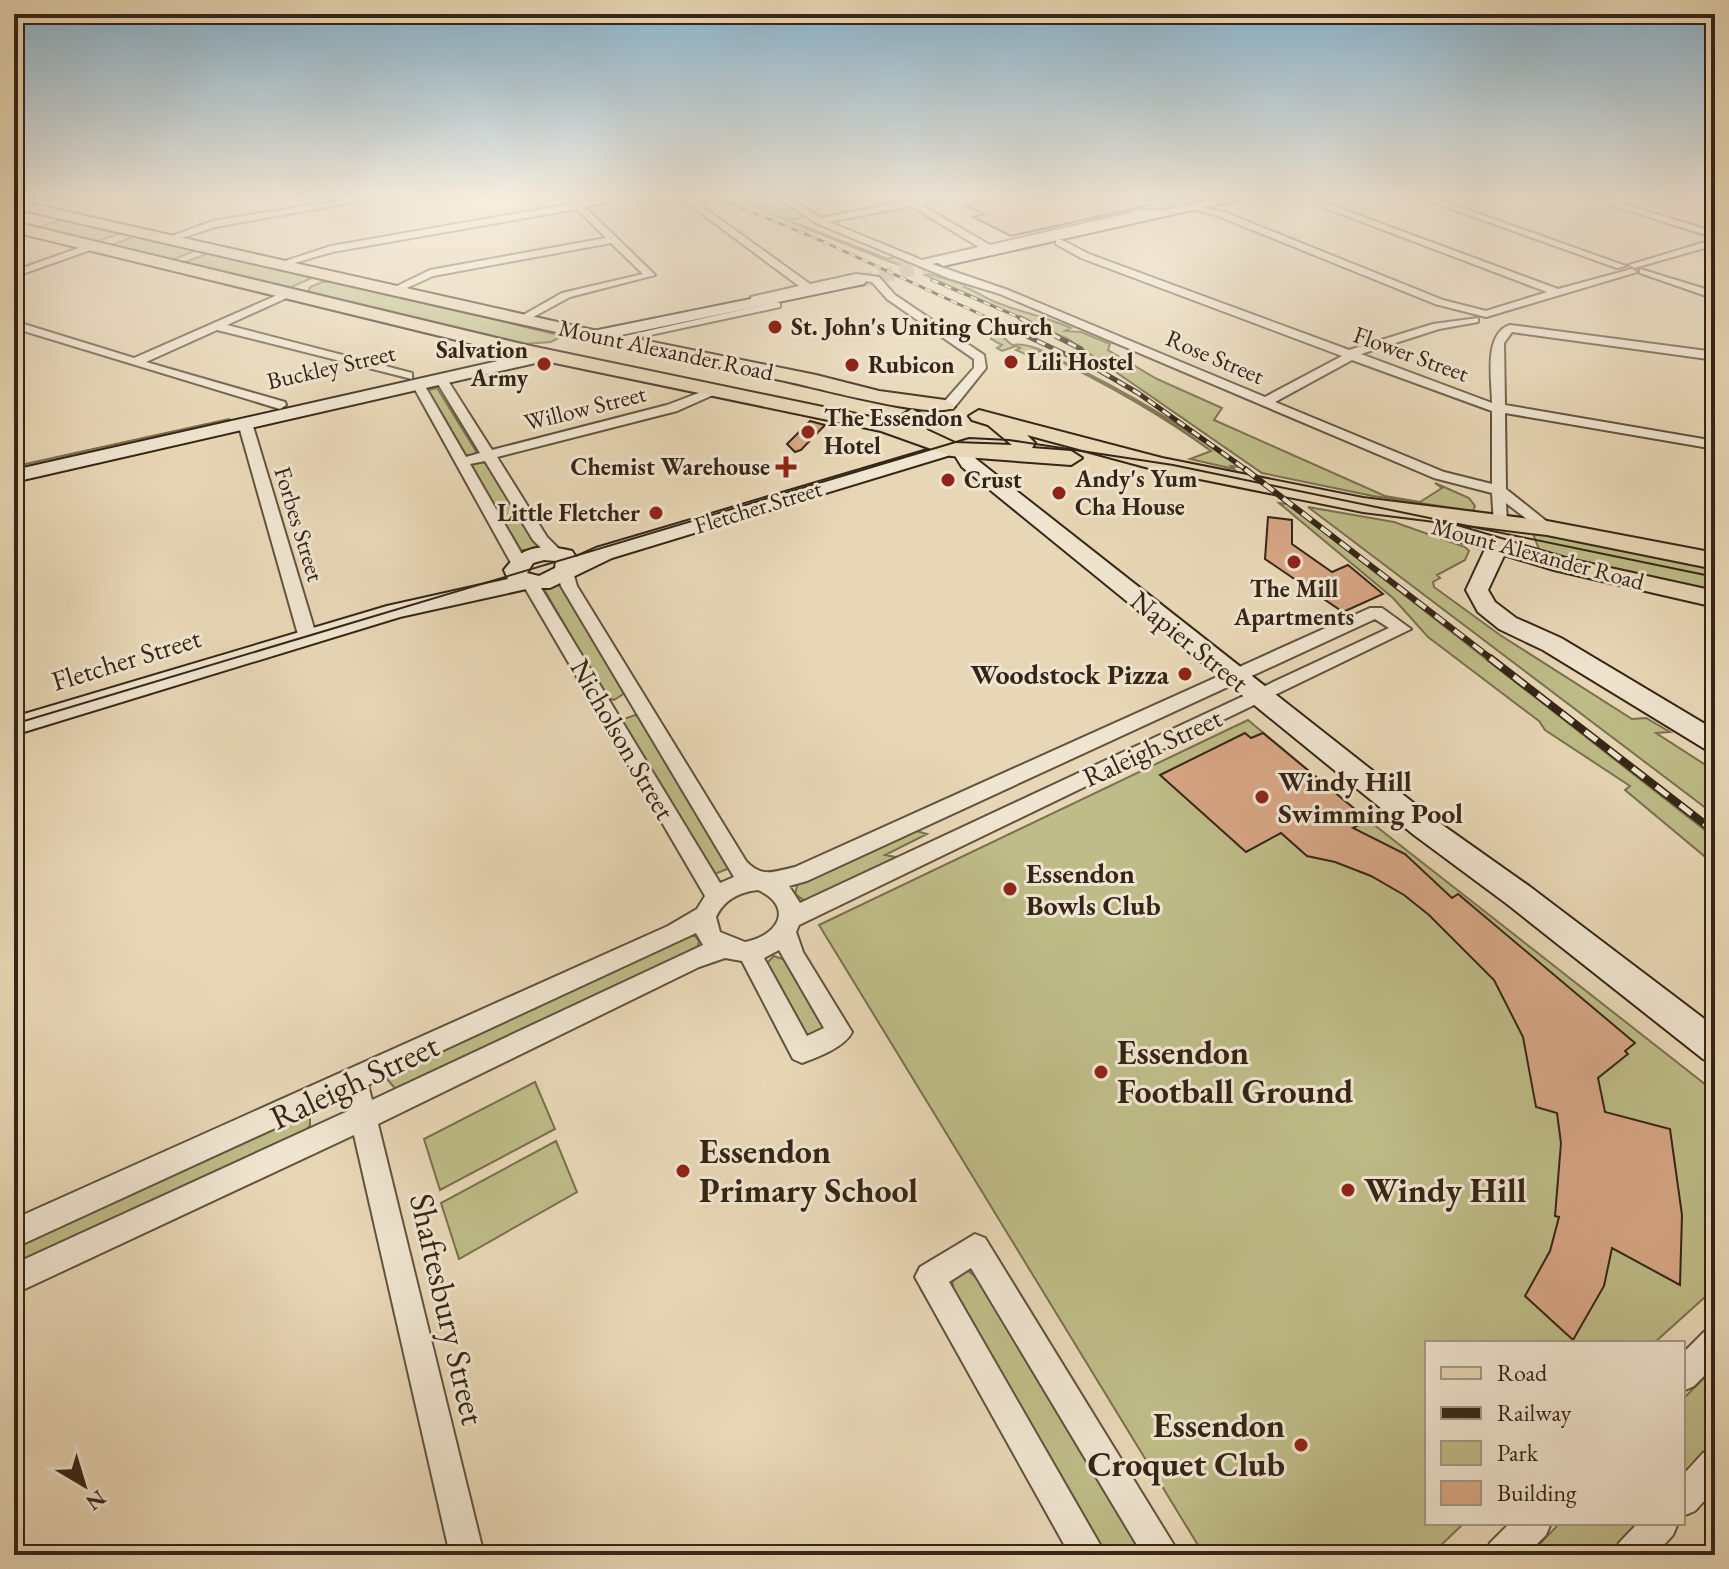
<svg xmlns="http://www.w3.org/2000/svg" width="1729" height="1569" viewBox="0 0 1729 1569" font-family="'EB Garamond',serif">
	<rect width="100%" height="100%" fill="#e8d7b6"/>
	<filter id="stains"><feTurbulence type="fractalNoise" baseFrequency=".0025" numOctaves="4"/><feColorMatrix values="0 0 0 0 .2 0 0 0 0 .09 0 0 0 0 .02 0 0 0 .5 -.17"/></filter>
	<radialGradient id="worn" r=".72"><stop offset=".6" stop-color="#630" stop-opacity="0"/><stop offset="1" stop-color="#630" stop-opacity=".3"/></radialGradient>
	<path fill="#bebc88" stroke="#7a704f" stroke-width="2" d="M733 199 763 207 787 202 805 216 790 221 888 259 897 256 911 265 905 267 883 259Z
		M64 219 122 233 95 242 36 228Z
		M135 236 197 250 172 260 109 246Z
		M209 253 314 277 289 288 183 263Z
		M929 274 966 285 964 287C976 291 985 298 998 303 1023 313 1047 317 1071 328L1065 331 1081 332 1110 344 1108 350 1157 379 1222 408 1214 420 1385 496 1420 502 1442 488 1435 483 1469 498 1475 506 1473 511 1373 496 1262 473 1068 339 925 275Z
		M322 282H341L562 336 551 342 524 344 308 294 310 287Z
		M993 336 1003 337 1012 345C1031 342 1050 355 1068 364 1130 393 1184 427 1239 467L1231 466 1234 469 1190 459 1211 451C1157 411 1099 380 1039 351L1032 357 1016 350 1020 348 1016 346 1002 351 997 348 1002 345 991 339Z
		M437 388 476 451 477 455H465L425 391Z
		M229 419 234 422 16 470 21 465Z
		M479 460 485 461 537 545 536 550H521L471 467Z
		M1279 503 1288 504 1715 838V865L1625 790 1630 786 1545 730 1539 721 1428 637 1393 598Z
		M1308 507 1394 522 1465 547 1469 551 1465 560 1437 575 1440 578 1433 582 1434 587 1500 635 1632 719 1646 718 1670 732 1656 733 1715 771V815Z
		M1532 531 1715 565V596L1540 552Z
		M557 583 561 584 625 693 614 700 606 697 544 589Z
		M635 715 640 717 732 867 710 876 621 720Z
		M1248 720 1368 820 1715 1092V1288L1654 1343H1427V1523H1464L1431 1555H1204L819 925Z
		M913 830 927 834 885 855 901 858 805 901 795 894 798 882Z
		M683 936H695L699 941 697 950 398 1092 387 1079 397 1068Z
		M774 956 788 961 825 1025 824 1030 807 1036 765 965Z
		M535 1082 555 1129 440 1190 424 1139Z
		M299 1113 310 1115V1125L299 1140 31 1265 16 1261V1251L34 1235Z
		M556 1141 577 1192 459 1259 441 1203Z
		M967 1270 981 1281 1146 1555H1106L954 1294 952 1279Z
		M1715 1367V1442L1683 1476V1399Z
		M1560 1523H1639L1609 1555H1529Z"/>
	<path fill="#d8a786" stroke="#352516" stroke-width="2" d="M993 199H1150L1151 205 1011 236 973 217 984 214 965 205Z
		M810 421 825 425 801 450 795 452 787 444Z
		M1268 517 1292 520V544L1332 572 1348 565 1383 594 1343 612 1265 559Z
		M1245 733 1251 738 1263 733 1368 820 1353 828 1405 854 1452 898 1458 894 1635 1043 1625 1051 1628 1054 1598 1078 1605 1112 1670 1129 1682 1215 1680 1285 1612 1248 1604 1286 1573 1340 1525 1296 1550 1251 1559 1217 1555 1216 1561 1143 1557 1113 1536 1107 1523 1037 1494 980 1429 915 1404 895 1371 876 1335 862 1307 856 1281 833 1246 852 1160 775Z"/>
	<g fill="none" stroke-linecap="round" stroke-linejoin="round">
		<path stroke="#c4b396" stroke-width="14" stroke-dasharray="14 7" stroke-linecap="butt" d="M859 281 943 262"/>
		<g stroke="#62523e" stroke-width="4">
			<path id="street" d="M349 199H371L215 227 169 242 164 239 213 221Z
				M599 199H620L585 207 655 275 570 297 522 323 518 322V318L562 293 643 274 611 243 433 276 398 292 389 290 430 270 606 238 577 209 332 252 281 267 276 264 331 246Z
				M682 199H692L810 284 856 274 879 277 895 295 984 355 986 368 953 409H943V403L974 368V359L887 299 872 282 856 280 751 301V297L799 286Z
				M780 199H791L821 218 912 200 941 199 921 205 990 245 1143 210H1161L1158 215 932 264 1008 290 1265 397 1342 356 1081 258 1056 244V240H1062L1089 254 1349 350 1433 324 1478 318V322L1439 329 1361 354 1492 403C1492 380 1483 334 1510 325L1715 352V360L1512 332 1504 343 1505 405 1715 441V449L1505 413 1506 489 1555 528 1552 531H1542L1506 503 1507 522 1499 527 1494 525 1492 493 1434 478 1000 294 948 278 816 223ZM911 206 979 247 922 260 829 222ZM1352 360 1492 411V484L1444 472 1275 402Z
				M1162 199H1174L1187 206 1179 208Z
				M1302 199H1315L1558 289 1632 269 1637 272 1486 317 1435 304 1218 216 1189 208 1194 205 1224 212 1443 300 1486 311 1547 292Z
				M1424 199H1437L1626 266 1617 268Z
				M1593 199H1607L1715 232V238Z
				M1715 239V245L1634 268 1629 265Z
				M93 243 96 248 14 277V271Z
				M1640 269 1715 292V299L1640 273Z
				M289 290 293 291V295L227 325 412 373V379L217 330 146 362 285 402 286 405 280 409 14 328V321L134 358Z
				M776 302 780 303V307L613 343 607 340Z
				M437 376H445L492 450 667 405 712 388 722 391 677 411 497 457 547 537 563 553 561 556H549L533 540 485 461 470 464 527 563 519 568 511 563 412 384 422 381 466 457 480 453 435 379Z
				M240 420 252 423 317 638 314 642H302L299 638 238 423Z
				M565 567 573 572 577 586 746 861C762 878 773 872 795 867L1370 608H1382L1411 629 799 925 796 932 803 952 852 1032C845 1047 818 1057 802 1063L793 1059 742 961 725 958 699 967 378 1124 484 1555H450L354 1135 14 1294V1264L348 1111 345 1096 14 1248V1219L668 926 697 909 705 896 522 583 524 580 530 578 538 583 720 883 734 877 561 586 557 572ZM1375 619 1389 628 800 903 789 886 807 881ZM758 890C795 907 778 936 745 942L720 932 716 917C724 900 739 892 758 890ZM696 933 703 945 372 1100 368 1085ZM779 950 824 1028 807 1036 764 958Z
				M975 1234 985 1238 1180 1555H1143L971 1268 949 1282 1106 1555H1070L915 1277 920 1267Z
				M1715 1328V1365L1694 1386 1683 1391V1353L1704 1332Z
				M1715 1449V1489L1695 1511 1683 1516V1475L1703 1453Z
				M1510 1523H1551L1546 1535 1526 1555H1485L1490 1543Z
				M1638 1523H1678L1673 1535 1655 1555H1614L1619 1543Z"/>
		</g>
		<g stroke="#352516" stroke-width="4">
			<path id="secondary" d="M35 199 33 202 14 208V200Z
				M1216 199H1241L943 266 936 262 943 258Z
				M859 277 866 281 864 284 593 341 585 336 593 331Z
				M547 350 555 355 553 359 14 482V470Z
				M951 443 968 446 976 459 1434 819 1529 886 1715 1027V1064L1703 1059 1507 904 1414 835 962 467 954 454 612 558 550 588H531L400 617 14 735V717L387 606 508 579 504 570C522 545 543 544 572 551L576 557 596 548ZM544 560 556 561 555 568 539 576 527 573 533 563Z
				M1498 539 1509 545 1488 590 1495 602 1516 618 1561 638 1715 730V752L1705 749 1543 650 1499 629 1478 612 1466 590 1487 545Z"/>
		</g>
		<g stroke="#352516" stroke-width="4">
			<path id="primary" d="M14 200 593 330 816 375 879 391 945 400 955 406C942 423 807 385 780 380 524 327 269 267 14 208Z
				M14 222 526 345 904 424 902 415 912 409 922 415 927 430 955 443 1012 445 988 425 972 420 969 416 979 410 1162 458 1363 498 1547 521 1715 553V569L1547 535 1363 512 1160 471 1027 435 1035 443 1032 448 1071 451 1082 458 1071 465 951 456 881 431 526 357 14 232Z
				M1450 524 1569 559 1715 591V607L1554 570 1441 536 1438 531 1441 526Z"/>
		</g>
		<use href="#street" fill="#f0e5d0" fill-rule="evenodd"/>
		<use href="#secondary" fill="#f0e5d0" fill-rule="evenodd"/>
		<use href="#primary" fill="#e8d7b6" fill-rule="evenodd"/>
		<path stroke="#352516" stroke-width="2" d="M14 724 969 438 1009 440 1173 465 1715 577"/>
		<g stroke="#352516" stroke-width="3">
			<path id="rail-far3" d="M720 199 820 240 993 320
				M932 280 1025 320"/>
		</g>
		<g stroke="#352516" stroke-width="5">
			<path id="rail-far2" d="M988 318 1095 368 1138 393 1248 471
				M1020 318 1081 349"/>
		</g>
		<g stroke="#352516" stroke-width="6">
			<path id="rail-far1" d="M1245 469 1493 660"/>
		</g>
		<g stroke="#352516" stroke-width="8">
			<path id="rail" d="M1490 658 1715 832"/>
		</g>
		<use href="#rail-far3" stroke="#f0e5d0" stroke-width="2" stroke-dasharray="7" stroke-linecap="butt"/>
		<use href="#rail-far2" stroke="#f0e5d0" stroke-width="3" stroke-dasharray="9" stroke-linecap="butt"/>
		<use href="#rail-far1" stroke="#f0e5d0" stroke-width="4" stroke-dasharray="12" stroke-linecap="butt"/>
		<use href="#rail" stroke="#f0e5d0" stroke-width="5" stroke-dasharray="15" stroke-linecap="butt"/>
	</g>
	<linearGradient id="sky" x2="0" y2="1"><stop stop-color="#88b6d3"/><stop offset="0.47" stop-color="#f5edde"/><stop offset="1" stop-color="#f5edde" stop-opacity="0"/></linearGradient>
	<rect width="1729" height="419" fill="url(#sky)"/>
	<g fill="#8f2418" stroke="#f0e5d0" stroke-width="3">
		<circle cx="775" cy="327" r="8"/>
		<circle cx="1011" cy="362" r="8"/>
		<circle cx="544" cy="364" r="8"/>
		<circle cx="852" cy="365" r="8"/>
		<circle cx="808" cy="432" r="8"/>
		<path d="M782 455h8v8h8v8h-8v8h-8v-8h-8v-8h8z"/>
		<circle cx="948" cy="480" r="8"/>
		<circle cx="1059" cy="493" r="8"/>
		<circle cx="656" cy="513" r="8"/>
		<circle cx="1294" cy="562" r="8"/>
		<circle cx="1185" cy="674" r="8"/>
		<circle cx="1262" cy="797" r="8"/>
		<circle cx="1010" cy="889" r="8"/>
		<circle cx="1101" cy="1072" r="8"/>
		<circle cx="683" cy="1171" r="8"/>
		<circle cx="1348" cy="1190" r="8"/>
		<circle cx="1301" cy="1445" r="8"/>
	</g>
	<g text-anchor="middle" stroke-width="6" stroke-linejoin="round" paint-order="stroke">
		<g font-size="24" font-weight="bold" fill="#352516" stroke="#f0e5d0" text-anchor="start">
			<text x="791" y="335">St. John's Uniting Church</text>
			<text x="528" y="358" text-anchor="end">Salvation<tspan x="528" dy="28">Army</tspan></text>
			<text x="1027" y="370">Lili Hostel</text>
			<text x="868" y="373">Rubicon</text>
			<text x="824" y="426">The Essendon<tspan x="824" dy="28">Hotel</tspan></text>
			<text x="770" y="475" text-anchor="end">Chemist Warehouse</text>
			<text x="1075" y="487">Andy's Yum<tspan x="1075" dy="28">Cha House</tspan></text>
			<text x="964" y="488">Crust</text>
			<text x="640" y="521" text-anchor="end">Little Fletcher</text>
			<text x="1294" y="597" text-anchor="middle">The Mill<tspan x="1294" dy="28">Apartments</tspan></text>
		</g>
		<g font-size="24" fill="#352516" stroke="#f0e5d0">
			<text transform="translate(666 350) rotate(12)" y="8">Mount Alexander Road</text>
			<text transform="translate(1411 354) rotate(20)" y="8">Flower Street</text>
			<text transform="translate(1215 357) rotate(23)" y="8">Rose Street</text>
			<text transform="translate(331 367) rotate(-13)" y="8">Buckley Street</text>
			<text transform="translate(585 408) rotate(-14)" y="8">Willow Street</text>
			<text transform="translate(758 507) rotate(-17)" y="8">Fletcher Street</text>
			<text transform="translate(299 524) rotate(73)" y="8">Forbes Street</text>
			<text transform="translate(1538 554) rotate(15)" y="8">Mount Alexander Road</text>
		</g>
		<g font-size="28" fill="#352516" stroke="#f0e5d0">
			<text transform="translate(1190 641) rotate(39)" y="10">Napier Street</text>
			<text transform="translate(126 659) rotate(-17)" y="10">Fletcher Street</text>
			<text transform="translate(623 739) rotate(60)" y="10">Nicholson Street</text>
			<text transform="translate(1152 747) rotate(-25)" y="10">Raleigh Street</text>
		</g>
		<g font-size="28" font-weight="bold" fill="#352516" stroke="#f0e5d0" text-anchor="start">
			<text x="1169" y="684" text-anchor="end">Woodstock Pizza</text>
			<text x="1278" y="791">Windy Hill<tspan x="1278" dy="32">Swimming Pool</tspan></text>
			<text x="1026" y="883">Essendon<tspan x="1026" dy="32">Bowls Club</tspan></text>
		</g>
		<g font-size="34" font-weight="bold" fill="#352516" stroke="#f0e5d0" text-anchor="start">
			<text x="1117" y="1064">Essendon<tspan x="1117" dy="39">Football Ground</tspan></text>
			<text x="699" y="1163">Essendon<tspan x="699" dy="39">Primary School</tspan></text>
			<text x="1364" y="1202">Windy Hill</text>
			<text x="1285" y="1437" text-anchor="end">Essendon<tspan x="1285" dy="39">Croquet Club</tspan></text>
		</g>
		<g font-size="34" fill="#352516" stroke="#f0e5d0">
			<text transform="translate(354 1081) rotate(-25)" y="12">Raleigh Street</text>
			<text transform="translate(448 1309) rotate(77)" y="12">Shaftesbury Street</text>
		</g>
	</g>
	<rect width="1729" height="1569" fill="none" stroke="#e8d7b6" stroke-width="48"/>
	<rect x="16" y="16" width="1697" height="1537" fill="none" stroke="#352516" stroke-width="4"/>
	<rect x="24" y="24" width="1681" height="1521" fill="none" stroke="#352516" stroke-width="2"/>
	<rect x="1425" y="1341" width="260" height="184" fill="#f0e5d0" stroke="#a59886" stroke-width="2"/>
	<rect x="1441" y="1367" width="40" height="12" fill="#e8d7b6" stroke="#a59886" stroke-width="2"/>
	<text x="1497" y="1381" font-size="24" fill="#352516">Road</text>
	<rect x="1441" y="1407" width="40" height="12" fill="#352516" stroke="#a59886" stroke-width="2"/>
	<text x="1497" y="1421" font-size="24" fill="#352516">Railway</text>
	<rect x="1441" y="1441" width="40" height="24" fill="#bebc88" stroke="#a59886" stroke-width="2"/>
	<text x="1497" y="1461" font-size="24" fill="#352516">Park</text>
	<rect x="1441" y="1481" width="40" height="24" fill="#d8a786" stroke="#a59886" stroke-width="2"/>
	<text x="1497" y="1501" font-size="24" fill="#352516">Building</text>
	<g transform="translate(84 1485) rotate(142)" stroke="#f0e5d0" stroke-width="6" paint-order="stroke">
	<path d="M0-6L14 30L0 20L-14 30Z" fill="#352516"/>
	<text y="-12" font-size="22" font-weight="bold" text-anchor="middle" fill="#352516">N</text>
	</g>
	<rect width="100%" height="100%" filter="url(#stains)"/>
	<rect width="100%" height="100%" fill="url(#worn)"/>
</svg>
